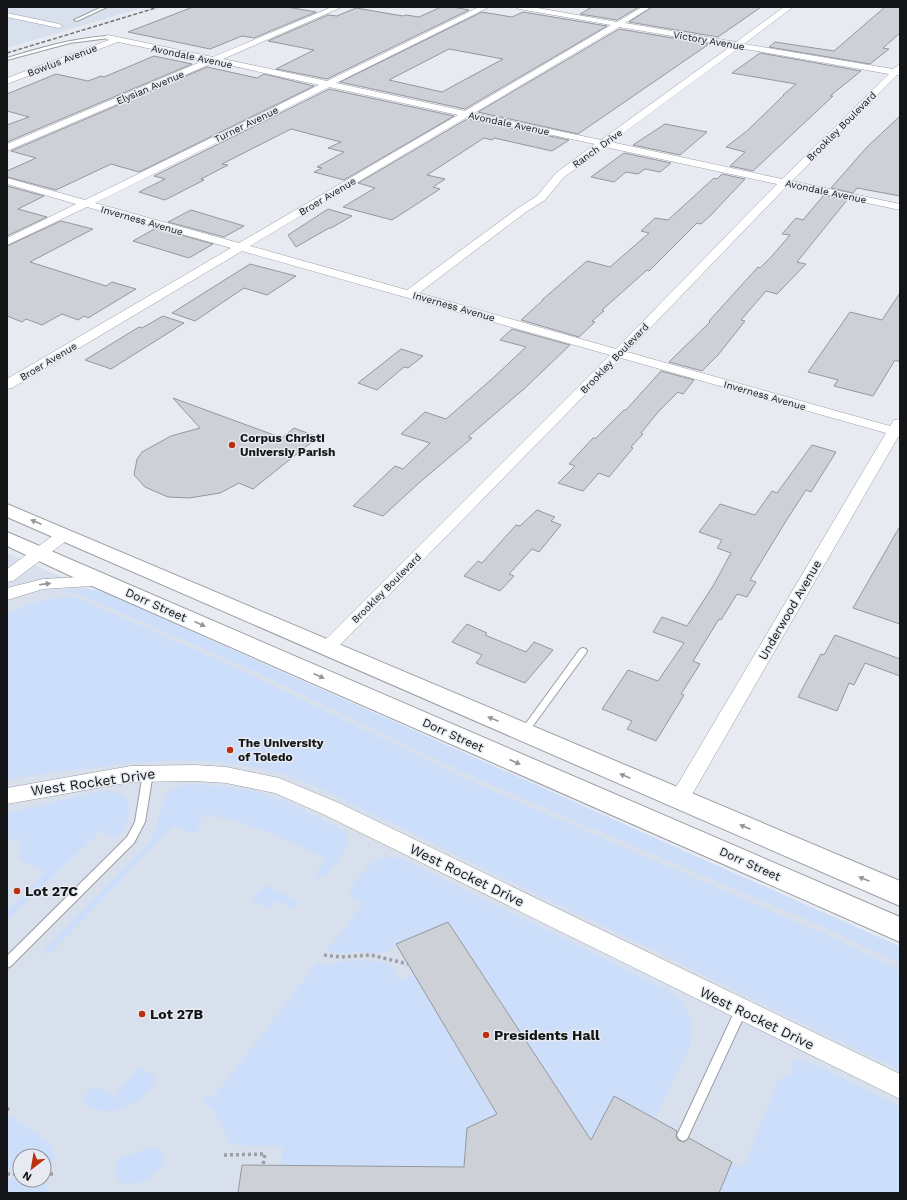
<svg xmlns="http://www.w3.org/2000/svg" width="907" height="1200" viewBox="0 0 907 1200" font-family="'Work Sans',sans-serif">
	<rect width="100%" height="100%" fill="#e7ebf1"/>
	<path fill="#d8e0ed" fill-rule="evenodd" d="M7 7H145L7 48Z
		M7 553 900 946V1193H7ZM20 1156H44V1180H20Z"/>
	<path fill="#ccdef9" d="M85 589 97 590 110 595 900 947V963L820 925 489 784 247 668 79 594 56 591Z
		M59 597H75L237 668 465 779 824 934 900 970V1070L319 788C304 782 289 775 273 771 185 749 95 768 7 779V614L30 604Z
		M196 784 254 791 286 802 341 829C344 831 347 834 348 839 349 849 328 878 318 878L316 873 326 859C283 837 251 823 203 814 195 839 196 836 174 825L50 954H44V950L149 843C168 816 151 785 196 784Z
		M101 791C109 791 119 791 125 797 134 806 127 835 113 838L100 831 7 921V911L46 872 19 860 20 838 7 841V813Z
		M384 857 401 858 667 990C689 1004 696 1020 690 1046L655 1119 614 1096 591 1140 448 922 396 944 390 950 383 953 355 952 335 955 327 950 363 904 352 897 349 891C357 879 369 861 384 857Z
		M265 885 295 900 298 902 297 907 295 910 276 900 269 908 251 899Z
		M341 961C358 961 378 958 394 967L397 979 407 978 415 974 497 1114 467 1128 464 1167 281 1166 282 1146 233 1145 228 1143C225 1126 217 1112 203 1102L207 1096 212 1099 318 962 325 966Z
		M791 1060 814 1064 823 1068 900 1106V1193H719L732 1163 743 1168 778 1081 782 1077 792 1073 793 1069Z
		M139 1067 156 1077C154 1087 149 1091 142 1097 123 1113 101 1117 82 1100 95 1081 98 1087 114 1097Z
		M9 1115 50 1143C57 1153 58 1164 44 1168V1156H20V1169H7V1117Z
		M151 1147C187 1152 138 1200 117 1179 113 1172 115 1165 119 1159Z
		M7 1179 38 1180 48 1185 49 1188 46 1193H7Z"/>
	<path fill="#cdd1d7" stroke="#94989e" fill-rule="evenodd" d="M193 7H287L316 12 254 38 242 36 210 49 128 32Z
		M441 7H453L469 10 327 79 276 69 314 50 268 41 328 15 337 16 356 8 403 16 406 15 419 17Z
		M592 7H639L617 20 580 14Z
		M652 7H761L718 37 629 22Z
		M885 7H900V33L883 48 889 49 870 64 769 47 775 42 834 51Z
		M482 12 512 17 523 12 607 26 465 109 340 82ZM449 49 503 59 442 92 389 80Z
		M619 29 709 44 578 134 478 112Z
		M760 53 861 71 830 96H833L753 171 730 166 745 152 726 147 747 131 784 95H783L796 84 732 73Z
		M154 56 192 64 7 142V125L29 117 7 111V94L56 74 88 81 101 76 104 77Z
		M207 67 257 78 264 74 314 86 139 172 111 164 56 190 7 177V171L36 158 11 151Z
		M329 89 454 116 344 180 314 172 322 168 317 167 344 152 328 148 341 142 291 129 222 164 228 165 201 179 204 180 165 200 139 192 165 179 154 176Z
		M900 116V196L857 188 853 193 831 188 867 147Z
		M467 119 569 140 552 151 494 138 492 140 484 138 427 175 445 179 433 187 440 189 392 220 343 207 375 188 358 183Z
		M665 124 707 132 680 155 633 145Z
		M624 153 671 163 660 172 645 169 638 174 626 172 614 182 591 177Z
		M722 174 745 179 710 216 701 224 697 223 649 271 647 270 602 310 604 311 592 321 595 322 579 337 521 320 543 300H542L587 261 610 267 649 233 641 231 655 218 668 220 714 178 717 179Z
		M7 186 44 196 18 209 47 217 7 236Z
		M824 195 847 200 797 262 806 264 777 294 766 291 741 320 745 321 718 355 702 371 669 362 710 322 709 321 758 267 760 268 772 256 790 235 782 234 796 218 803 220Z
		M328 209 352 216 331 228H329L296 247 288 235Z
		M191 210 244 226 224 237 168 222Z
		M61 221 93 229 30 262 106 286 112 282 136 289 88 318 84 316 78 320 62 314 42 325 26 319 22 322 7 316V246Z
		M156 228 213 244 189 258 133 241Z
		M250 264 296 276 267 295 244 288 195 321 172 313Z
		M900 293V362L895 360 873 396 834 386 838 380 808 372 850 312 882 320Z
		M163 316 184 323 111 369 85 360 139 327 142 328Z
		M512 329 570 345 525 388 468 437 472 438 420 482 383 516 353 506 395 466 403 469 430 443 401 434 425 412 446 419 493 378 526 347 500 340Z
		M401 349 423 356 408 368 404 367 377 390 358 383Z
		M661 371 694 380 683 394 678 392 659 411 641 433 643 434 631 447 633 448 609 477 599 473 583 491 558 483 575 466 569 464 593 438H596L624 410H626Z
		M173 398 282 438 294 428 318 437 253 489 239 483 220 493 189 498 168 497 145 487 134 475 137 459 142 452 171 436 200 428Z
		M812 445 836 452 811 492 806 490 786 521 750 580 756 582 747 597 737 594 721 620 719 619 693 661 700 664 681 694 684 695 656 741 627 729 632 721 602 709 628 670 658 681 684 643 653 632 662 617 687 626 713 586 731 553 717 548 722 540 699 532 720 504 755 515 772 491 777 493Z
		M537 510 555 517 551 521 561 525 539 552 532 549 509 574 514 576 500 591 464 576 478 561 482 563 516 525 520 526Z
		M900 526V624L853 608Z
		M467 624 487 633 485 635 526 652 534 642 553 650 525 683 476 663 482 655 452 642Z
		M835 635 900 659V676L865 663 854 685 849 683 837 711 798 697 821 654 824 655Z
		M448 922 591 1140 614 1096 677 1131 676 1136 678 1140 684 1142 689 1138 732 1162 719 1193H238L242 1165 464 1167 467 1128 497 1114 396 944Z"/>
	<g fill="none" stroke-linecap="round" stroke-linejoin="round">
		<g stroke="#9a9da3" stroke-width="2">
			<path id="lane" d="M102 7H107L77 21 74 20Z
				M108 36 109 38 70 43 7 60V58C40 48 73 38 108 36Z
				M583 648 586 649 587 651 586 653 527 734H521L520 732 521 730 580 649Z
				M148 769 151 770 153 773 145 822 134 843 11 966 7 968V956L127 837 135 822 143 773 145 770Z
				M741 1005 745 1006 747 1010 687 1139 683 1141 679 1139 677 1135 679 1131 737 1006Z"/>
		</g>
		<g stroke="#9a9da3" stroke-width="1">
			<path id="street" d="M332 7H342L223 59 327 81 479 7H489L336 83 465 111 611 25 519 9 515 7H532L617 22 642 7H651L625 23 736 42 784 7H793L744 44 893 69 900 64V76L897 75 792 181 900 204V210L787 186 627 352 890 426 894 420 900 419V437H898L686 805 679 807 672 805 669 799 886 433 621 358 333 652 327 654 321 652 318 648 321 644 610 355 242 251 12 388 7 389V379L231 248 87 207 7 245V238L76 204 7 184V178L85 200 319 85 215 62 7 151V144L205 60 118 42 7 84V78L109 40 104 37 108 35 213 57ZM619 27 731 46 601 140 474 113ZM739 48 889 74 782 179 611 142ZM329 87 458 115 239 243 95 203ZM467 117 595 144 556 173 537 196 518 208 407 290 250 246ZM605 147 777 184 616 349 419 293 526 212 545 200 564 177Z
				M7 13 59 24 63 26 59 28 7 17Z
				M64 530 70 532 72 535 70 538 13 581 7 582V569L58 532Z
				M100 576 106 577 108 581 106 585 43 589 7 600V588L43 579Z
				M195 765 226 767 279 778 339 803 900 1074V1099L325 815 275 793 226 783 195 781 131 782 7 804V788L131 766Z"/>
		</g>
		<g stroke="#9a9da3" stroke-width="2">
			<path id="secondary" d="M7 504 900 881V906L7 517Z
				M7 532 900 917V942L92 586 7 546Z"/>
		</g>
		<path stroke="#9c9fa4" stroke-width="3.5" stroke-dasharray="3 3" stroke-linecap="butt" d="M324 955 340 957 371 955 408 964
			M7 1110 10 1106
			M224 1155 265 1154 263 1165
			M7 1174H20
			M44 1174H55"/>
		<use href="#lane" fill="#fff" fill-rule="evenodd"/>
		<use href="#street" fill="#fff" fill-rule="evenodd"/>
		<use href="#secondary" fill="#fff" fill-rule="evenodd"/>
		<path stroke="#6f7275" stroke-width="1.5" stroke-dasharray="4 2" stroke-linecap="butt" d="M7 53 159 7"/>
	</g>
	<defs><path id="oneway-solid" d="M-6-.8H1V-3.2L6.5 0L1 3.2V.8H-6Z"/></defs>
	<g fill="#959697">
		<use href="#oneway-solid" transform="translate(36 522) rotate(-157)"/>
		<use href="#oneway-solid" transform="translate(45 584) rotate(-7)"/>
		<use href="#oneway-solid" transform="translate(200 624) rotate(24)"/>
		<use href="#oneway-solid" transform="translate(319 676) rotate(24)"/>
		<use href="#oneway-solid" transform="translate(493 719) rotate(-157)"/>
		<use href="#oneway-solid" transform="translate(515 762) rotate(24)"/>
		<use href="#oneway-solid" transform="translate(625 776) rotate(-157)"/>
		<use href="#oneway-solid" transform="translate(745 827) rotate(-157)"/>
		<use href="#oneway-solid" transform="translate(864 879) rotate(-157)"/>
	</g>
	<g fill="#bb3110" stroke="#e7ebf1" stroke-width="1.5">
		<circle cx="232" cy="445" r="4"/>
		<circle cx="230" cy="750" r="4"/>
		<circle cx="17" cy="891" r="4"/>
		<circle cx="142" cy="1014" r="4"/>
		<circle cx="486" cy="1035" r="4"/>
	</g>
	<g text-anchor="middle" stroke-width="3" stroke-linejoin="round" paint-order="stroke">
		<g font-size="10" fill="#131517" stroke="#e7ebf1">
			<text transform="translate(709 40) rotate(10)" y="4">Victory Avenue</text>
			<text transform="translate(192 56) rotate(12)" y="4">Avondale Avenue</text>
			<text transform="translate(62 60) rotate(-21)" y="4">Bowlus Avenue</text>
			<text transform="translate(150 87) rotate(-23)" y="4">Elysian Avenue</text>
			<text transform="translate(509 123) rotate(12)" y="4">Avondale Avenue</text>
			<text transform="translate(246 124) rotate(-26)" y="4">Turner Avenue</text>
			<text transform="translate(841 126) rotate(-45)" y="4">Brookley Boulevard</text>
			<text transform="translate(597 148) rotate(-36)" y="4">Ranch Drive</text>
			<text transform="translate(826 191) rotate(12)" y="4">Avondale Avenue</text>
			<text transform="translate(327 196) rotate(-31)" y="4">Broer Avenue</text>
			<text transform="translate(142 220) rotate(16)" y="4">Inverness Avenue</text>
			<text transform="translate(454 306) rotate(16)" y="4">Inverness Avenue</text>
			<text transform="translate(614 358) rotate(-46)" y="4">Brookley Boulevard</text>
			<text transform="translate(48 361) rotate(-31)" y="4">Broer Avenue</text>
			<text transform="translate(765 395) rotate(16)" y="4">Inverness Avenue</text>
			<text transform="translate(386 588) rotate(-45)" y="4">Brookley Boulevard</text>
		</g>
		<g font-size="12" font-weight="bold" fill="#131517" stroke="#e7ebf1" text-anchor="start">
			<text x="240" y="442">Corpus Christi<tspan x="240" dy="14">Universiy Parish</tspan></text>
			<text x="238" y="747">The University<tspan x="238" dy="14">of Toledo</tspan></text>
		</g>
		<g font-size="12" fill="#131517" stroke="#e7ebf1">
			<text transform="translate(156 605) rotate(24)" y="4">Dorr Street</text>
			<text transform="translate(790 610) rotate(-60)" y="4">Underwood Avenue</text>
			<text transform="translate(453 735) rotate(24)" y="4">Dorr Street</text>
			<text transform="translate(750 864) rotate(24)" y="4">Dorr Street</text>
		</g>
		<g font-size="14" fill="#131517" stroke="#e7ebf1">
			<text transform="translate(93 782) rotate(-8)" y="5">West Rocket Drive</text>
			<text transform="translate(467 875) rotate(26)" y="5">West Rocket Drive</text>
			<text transform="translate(757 1018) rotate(26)" y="5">West Rocket Drive</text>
		</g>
		<g font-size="14" font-weight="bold" fill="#131517" stroke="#e7ebf1" text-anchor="start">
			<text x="25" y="896">Lot 27C</text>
			<text x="150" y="1019">Lot 27B</text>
			<text x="494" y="1040">Presidents Hall</text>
		</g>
	</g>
	<rect width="907" height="1200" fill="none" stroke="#131517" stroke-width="16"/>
	<g transform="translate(32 1168) rotate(211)"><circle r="19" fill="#e7ebf1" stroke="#92959a"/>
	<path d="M0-3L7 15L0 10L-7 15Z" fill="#bb3110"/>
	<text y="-6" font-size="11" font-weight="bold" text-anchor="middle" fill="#131517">N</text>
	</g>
</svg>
